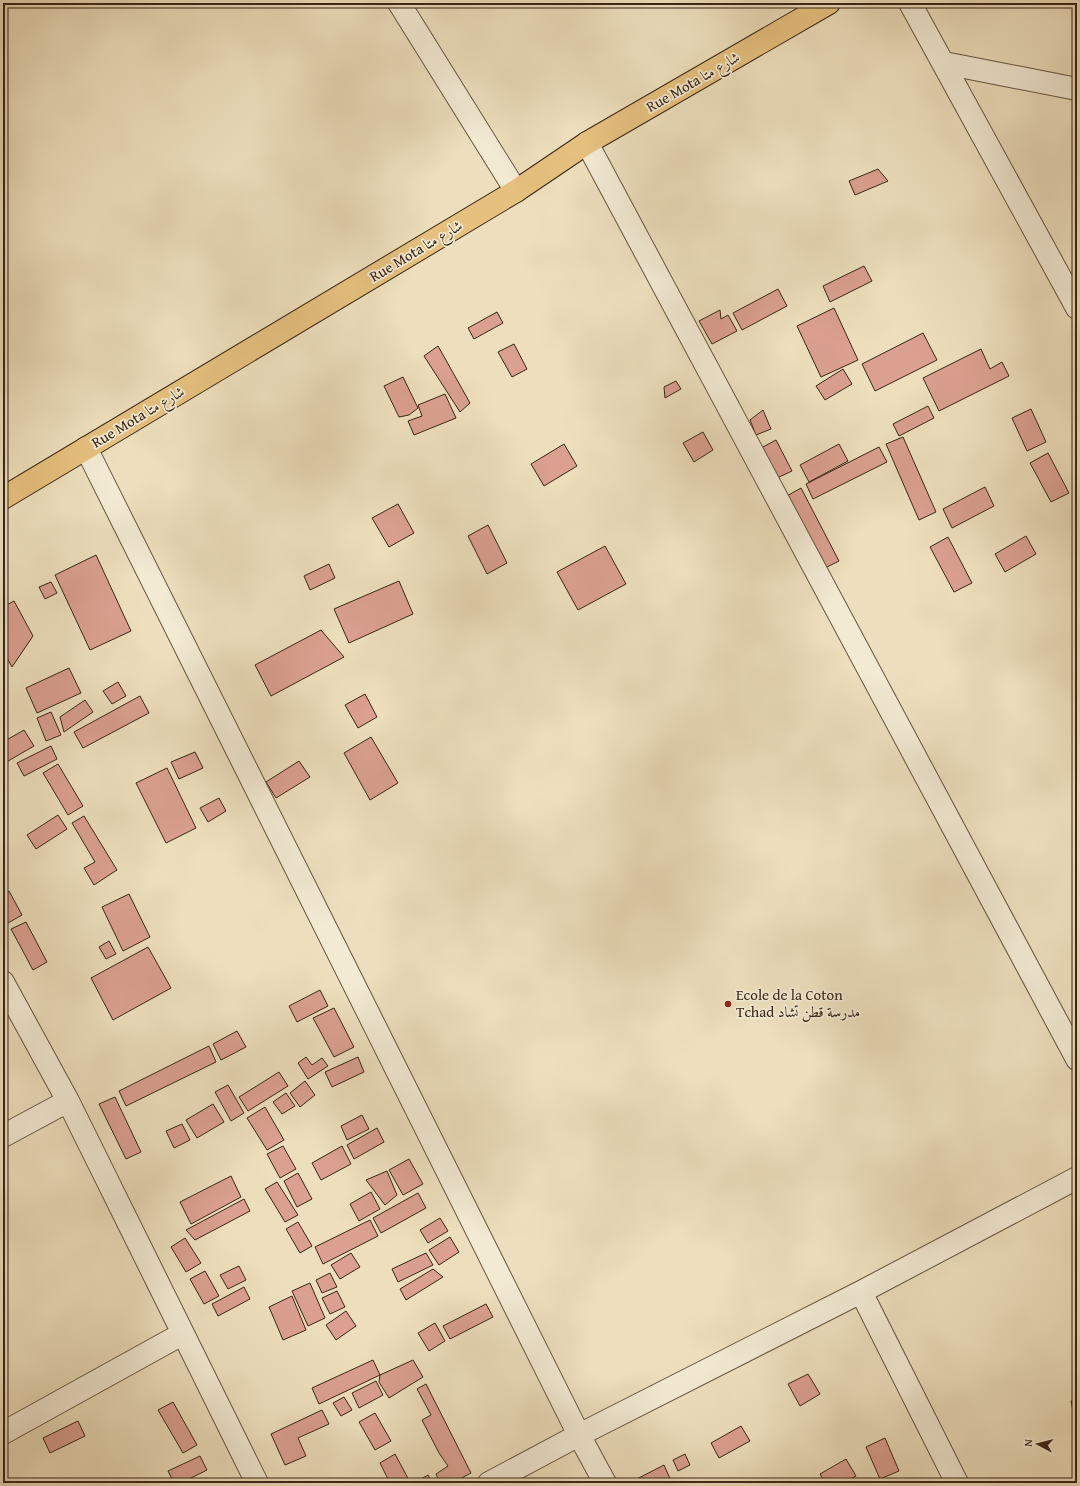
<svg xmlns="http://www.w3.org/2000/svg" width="1080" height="1486" viewBox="0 0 1080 1486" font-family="'Gentium Book Plus',Amiri,serif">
	<rect width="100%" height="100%" fill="#eddfbd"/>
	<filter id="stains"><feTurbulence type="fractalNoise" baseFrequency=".005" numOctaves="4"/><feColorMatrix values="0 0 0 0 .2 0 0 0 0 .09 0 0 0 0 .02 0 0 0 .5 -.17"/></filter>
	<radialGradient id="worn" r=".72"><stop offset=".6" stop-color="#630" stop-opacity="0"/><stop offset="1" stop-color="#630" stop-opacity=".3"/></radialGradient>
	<path fill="#dba090" stroke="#392516" d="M878 169 888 181 855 195 849 181Z
		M864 266 872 281 830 302 823 286Z
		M778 289 787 306 742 330 733 313Z
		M834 308 858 360 821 377 797 326Z
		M720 310 721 319 728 315 737 331 712 344 699 321Z
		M497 312 503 323 474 339 468 328Z
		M923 333 937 360 875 391 862 364Z
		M514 344 527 369 512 377 498 352Z
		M438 346 470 403 460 412 424 356Z
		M981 349 990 369 1002 362 1009 376 939 411 923 378Z
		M843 369 852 384 825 400 816 386Z
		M403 377 418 408 409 415 399 417 384 386Z
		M676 381 681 389 665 398 664 387Z
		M445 394 456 418 414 435 408 421 422 416 418 405Z
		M928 406 934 418 899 436 893 424Z
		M1031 409 1046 442 1027 451 1012 418Z
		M763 410 771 429 756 435 750 420Z
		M703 432 713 450 694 462 683 443Z
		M903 437 936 512 919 520 886 444Z
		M776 440 792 471 777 478 761 448Z
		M564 444 577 466 544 486 531 464Z
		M839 444 848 461 809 482 800 465Z
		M879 447 887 462 813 499 806 484Z
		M1048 453 1069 493 1051 502 1030 463Z
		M985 487 994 506 952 528 943 509Z
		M801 488 839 561 823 569 785 497Z
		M398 504 414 533 389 547 372 518Z
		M488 525 507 563 487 574 468 536Z
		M1026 536 1036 554 1005 572 995 554Z
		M948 537 972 583 954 592 930 547Z
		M605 546 626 584 578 610 557 572Z
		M96 555 131 631 90 650 55 575Z
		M329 564 335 578 310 590 304 576Z
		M399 581 413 614 349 643 334 609Z
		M51 582 57 593 45 599 39 587Z
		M14 601 33 636 12 667 3 651V607Z
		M321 630 344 657 271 696 255 665Z
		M69 668 81 693 37 713 26 688Z
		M118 682 126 696 112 704 103 691Z
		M365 694 377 717 358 728 345 705Z
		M140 696 149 713 83 748 74 732Z
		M85 700 93 712 64 732 60 717Z
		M51 712 61 735 46 741 37 718Z
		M24 730 34 746 3 764V742Z
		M371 737 398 783 370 800 344 753Z
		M51 746 57 759 24 776 17 763Z
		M195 752 203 768 179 779 171 762Z
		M299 761 310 777 276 798 266 782Z
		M58 764 83 806 68 815 43 773Z
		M167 768 196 828 166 843 136 783Z
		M219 798 226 811 208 822 200 808Z
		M58 815 67 829 36 849 27 835Z
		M84 816 117 870 94 885 84 868 95 862 72 823Z
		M9 891 22 915 8 923 3 915V895Z
		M129 894 150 937 123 951 102 907Z
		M26 922 47 962 33 970 11 929Z
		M109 941 116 954 106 959 99 947Z
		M148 947 171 988 113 1020 91 978Z
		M320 990 328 1006 297 1022 289 1006Z
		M334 1008 354 1047 334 1057 313 1018Z
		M237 1031 246 1047 221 1060 213 1044Z
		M209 1046 216 1062 126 1106 119 1091Z
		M306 1057 312 1065 322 1058 328 1066 308 1079 298 1063Z
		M358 1057 364 1072 332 1087 325 1072Z
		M279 1072 288 1086 248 1111 239 1097Z
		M305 1081 315 1095 300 1107 290 1093Z
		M228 1085 244 1113 231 1121 215 1092Z
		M286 1093 295 1106 282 1114 273 1102Z
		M115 1097 141 1152 126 1159 99 1104Z
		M213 1104 224 1122 197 1138 186 1120Z
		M265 1107 284 1140 267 1150 247 1118Z
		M362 1115 369 1129 347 1140 341 1126Z
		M182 1124 190 1140 174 1148 166 1131Z
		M377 1128 384 1142 354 1159 347 1145Z
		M283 1146 296 1169 280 1178 267 1154Z
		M342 1146 351 1164 321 1180 312 1163Z
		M409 1159 423 1184 403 1195 389 1170Z
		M387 1171 397 1195 385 1205 366 1180Z
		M298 1173 312 1199 297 1207 284 1181Z
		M231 1176 241 1197 191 1224 180 1202Z
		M277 1182 298 1215 285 1222 265 1189Z
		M371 1192 380 1209 359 1221 350 1204Z
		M418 1193 426 1208 381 1233 373 1218Z
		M244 1199 250 1211 195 1240 186 1230Z
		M440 1218 448 1231 428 1243 420 1230Z
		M370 1220 378 1236 323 1264 315 1247Z
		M298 1222 312 1246 300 1253 286 1229Z
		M450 1237 459 1252 439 1265 429 1250Z
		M185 1238 201 1263 186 1272 171 1247Z
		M351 1253 360 1267 340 1279 331 1265Z
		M426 1253 433 1265 398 1282 392 1269Z
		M239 1266 246 1280 228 1289 220 1275Z
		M433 1269 443 1277 406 1300 400 1289Z
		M205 1271 219 1296 204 1304 190 1279Z
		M330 1273 337 1287 322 1293 316 1280Z
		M310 1283 325 1318 308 1326 292 1291Z
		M244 1287 250 1299 218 1316 212 1304Z
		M337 1291 345 1307 330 1314 322 1298Z
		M292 1296 306 1330 283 1340 269 1307Z
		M486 1304 493 1317 450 1339 443 1326Z
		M346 1311 356 1326 336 1340 326 1325Z
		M435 1323 445 1341 429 1351 418 1333Z
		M373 1360 380 1375 319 1404 312 1388Z
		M413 1360 423 1377 389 1398 379 1382 380 1375Z
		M808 1374 820 1394 800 1406 788 1384Z
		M376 1381 383 1395 359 1408 352 1393Z
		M426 1384 471 1473 452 1483H440L436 1474 448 1466 439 1453 422 1420 431 1415 417 1389Z
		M344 1397 352 1410 341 1416 333 1403Z
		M1077 1399V1419L1075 1420 1071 1401Z
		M173 1402 197 1445 183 1453 158 1410Z
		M322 1410 329 1424 298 1438 306 1456 285 1465 271 1434Z
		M375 1413 391 1441 375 1450 359 1422Z
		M78 1421 85 1436 50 1453 43 1438Z
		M741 1426 750 1441 719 1458 711 1443Z
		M885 1438 899 1471 880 1479 866 1447Z
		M395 1454 410 1482 390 1483 380 1463Z
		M685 1454 690 1465 678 1471 673 1460Z
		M200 1456 207 1470 181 1483H174L168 1471Z
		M846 1459 856 1476 843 1483H825L820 1474Z
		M664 1465 671 1481 666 1483H629Z
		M428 1475 433 1483H414Z
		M310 1478 313 1483H303Z"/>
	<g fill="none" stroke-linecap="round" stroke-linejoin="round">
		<g stroke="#665440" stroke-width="24">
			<path id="minor" d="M399 3 516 191
				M910 3 1077 308
				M944 63 1077 89
				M587 143 1077 1059
				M86 448 579 1435 605 1483
				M3 982 68 1101 257 1483
				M3 1136 68 1101
				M861 1292 957 1483
				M3 1433 182 1334
				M489 1483 579 1435 861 1292 1077 1178"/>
		</g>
		<g stroke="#392516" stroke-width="24">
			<path id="highway" d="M3 498 516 191 587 143 829 3"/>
		</g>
		<use href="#minor" stroke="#f3ead4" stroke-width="22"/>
		<use href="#highway" stroke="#e6c07e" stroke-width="22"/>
	</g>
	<circle fill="#8f2418" stroke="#f3ead4" stroke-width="1.5" cx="728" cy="1004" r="4"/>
	<g text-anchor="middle" stroke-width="3.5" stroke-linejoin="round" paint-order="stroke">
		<g font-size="15" fill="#392516" stroke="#f3ead4">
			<text transform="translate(693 82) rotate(-30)" y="5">Rue Mota شارع متا</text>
			<text transform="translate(416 251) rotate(-31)" y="5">Rue Mota شارع متا</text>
			<text transform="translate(138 417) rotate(-31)" y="5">Rue Mota شارع متا</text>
		</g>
		<g font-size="15" fill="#392516" stroke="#f3ead4" text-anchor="start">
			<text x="736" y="1000">Ecole de la Coton<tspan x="736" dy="17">Tchad مدرسة قطن تشاد</tspan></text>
		</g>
	</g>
	<rect width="1080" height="1486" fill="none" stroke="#eddfbd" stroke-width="16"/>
	<rect x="4" y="4" width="1072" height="1478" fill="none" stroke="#392516" stroke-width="2"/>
	<rect x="8" y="8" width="1064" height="1470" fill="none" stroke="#392516"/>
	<g transform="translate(1038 1444) rotate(277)" stroke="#f3ead4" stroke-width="3" paint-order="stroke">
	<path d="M0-3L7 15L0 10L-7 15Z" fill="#392516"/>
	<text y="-6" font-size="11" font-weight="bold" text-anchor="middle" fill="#392516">N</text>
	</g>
	<rect width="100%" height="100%" filter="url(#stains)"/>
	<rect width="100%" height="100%" fill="url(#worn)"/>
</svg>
